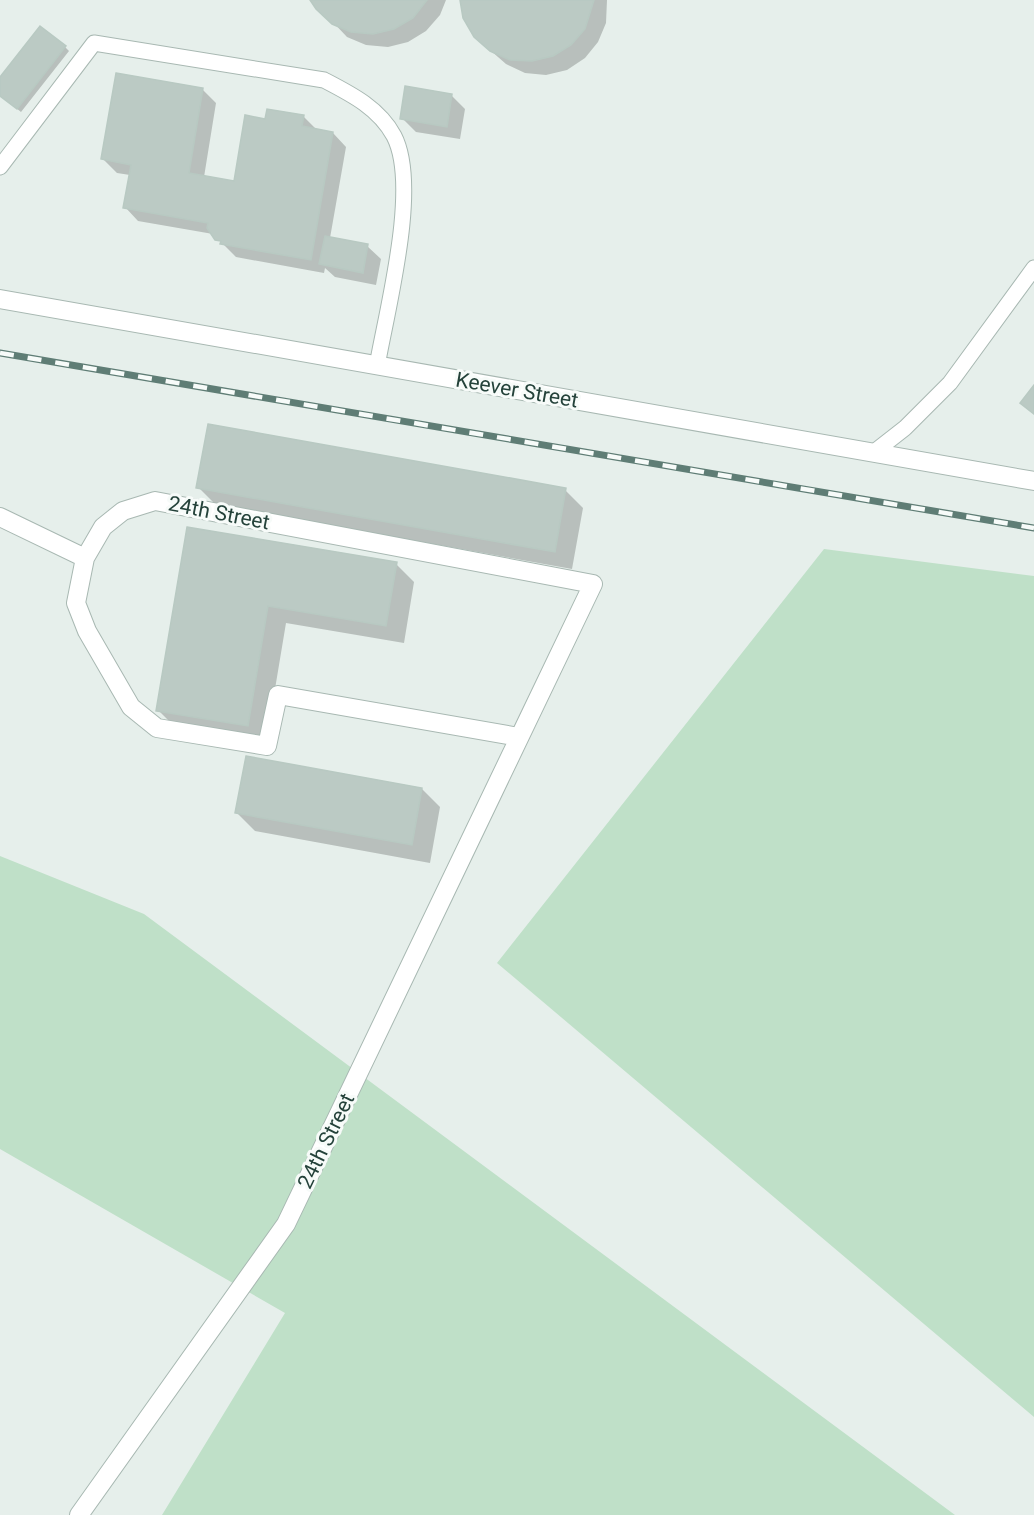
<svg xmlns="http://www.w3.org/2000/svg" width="1034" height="1515" viewBox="0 0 1034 1515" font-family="Roboto,sans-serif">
	<rect width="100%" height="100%" fill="#e6efeb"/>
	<path fill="#bfe0c8" d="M824 549 1034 576V1417L497 963Z
		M0 856 144 914 955 1515H162L285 1313 0 1149Z"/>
	<path fill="#0003" d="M312 0H446L440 15 426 31 408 42 388 47 366 45 347 37Z
		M461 0H607L606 23 598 42 585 58 567 70 546 75 525 73 506 64 490 50Z
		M65 47 69 51 21 112 0 95V79Z
		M202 89 216 103 204 177 235 182 266 120 303 116 317 130 333 133 346 147 330 238 367 246 381 259 376 285 335 277 325 268 324 273 236 257 213 234 138 221 125 207 130 175 117 173 103 159Z
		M451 95 465 109 460 139 416 132 402 118Z
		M198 487 565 490 583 508 572 569 216 505Z
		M188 529 396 564 414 582 404 643 286 623 266 743 176 728 158 710Z
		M422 789 440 807 430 863 255 831 237 813Z"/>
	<path fill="#bbcac4" stroke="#b8c9c2" stroke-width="1.5" d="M310 0H427L413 18 394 29 373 34 351 32 332 24 316 9Z
		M460 0H594L585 29 571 45 553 56 532 61 510 60 490 51 474 37 463 18Z
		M40 26 66 46 17 109 0 96V77Z
		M116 73 203 88 189 173 234 181 245 115 265 119 267 109 304 115 302 126 333 132 311 260 220 244 221 241 215 240 207 228 208 223 123 208 131 165 101 159Z
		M405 86 452 94 447 127 400 119Z
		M325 236 368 244 363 273 319 264Z
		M1034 385V414L1020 403Z
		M208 424 566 488 555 552 196 488Z
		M187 527 397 562 386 626 268 606 248 726 156 711Z
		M246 756 422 788 412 845 235 813Z"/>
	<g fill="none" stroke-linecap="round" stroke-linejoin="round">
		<g stroke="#a8b8b2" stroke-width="17">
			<path id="lane" d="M0 167 94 43 324 80C351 94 379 108 394 136 420 186 387 309 377 366
				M873 453 905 428 950 383 1034 268"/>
		</g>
		<g stroke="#a8b8b2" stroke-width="20">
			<path id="street" d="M0 299 1034 481
				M0 517 85 558
				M79 1515 286 1224 593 584 155 501 123 511 103 527 85 558 76 603 87 631 131 707 157 728 267 746 278 695 519 737"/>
		</g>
		<use href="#lane" stroke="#fff" stroke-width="15"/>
		<use href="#street" stroke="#fff" stroke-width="18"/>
		<g stroke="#5f7d75" stroke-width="7">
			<path id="rail" d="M0 353 1034 528"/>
		</g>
		<use href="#rail" stroke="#f7fbf9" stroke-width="4.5" stroke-dasharray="14" stroke-linecap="butt"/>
	</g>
	<g text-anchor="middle" stroke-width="6" stroke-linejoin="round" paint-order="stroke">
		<g font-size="21" fill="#24423a" stroke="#f7fbf9">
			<text transform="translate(517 390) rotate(10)" y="7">Keever Street</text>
			<text transform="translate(219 513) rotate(11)" y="7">24th Street</text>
			<text transform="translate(326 1141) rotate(-64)" y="7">24th Street</text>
		</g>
	</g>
</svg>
